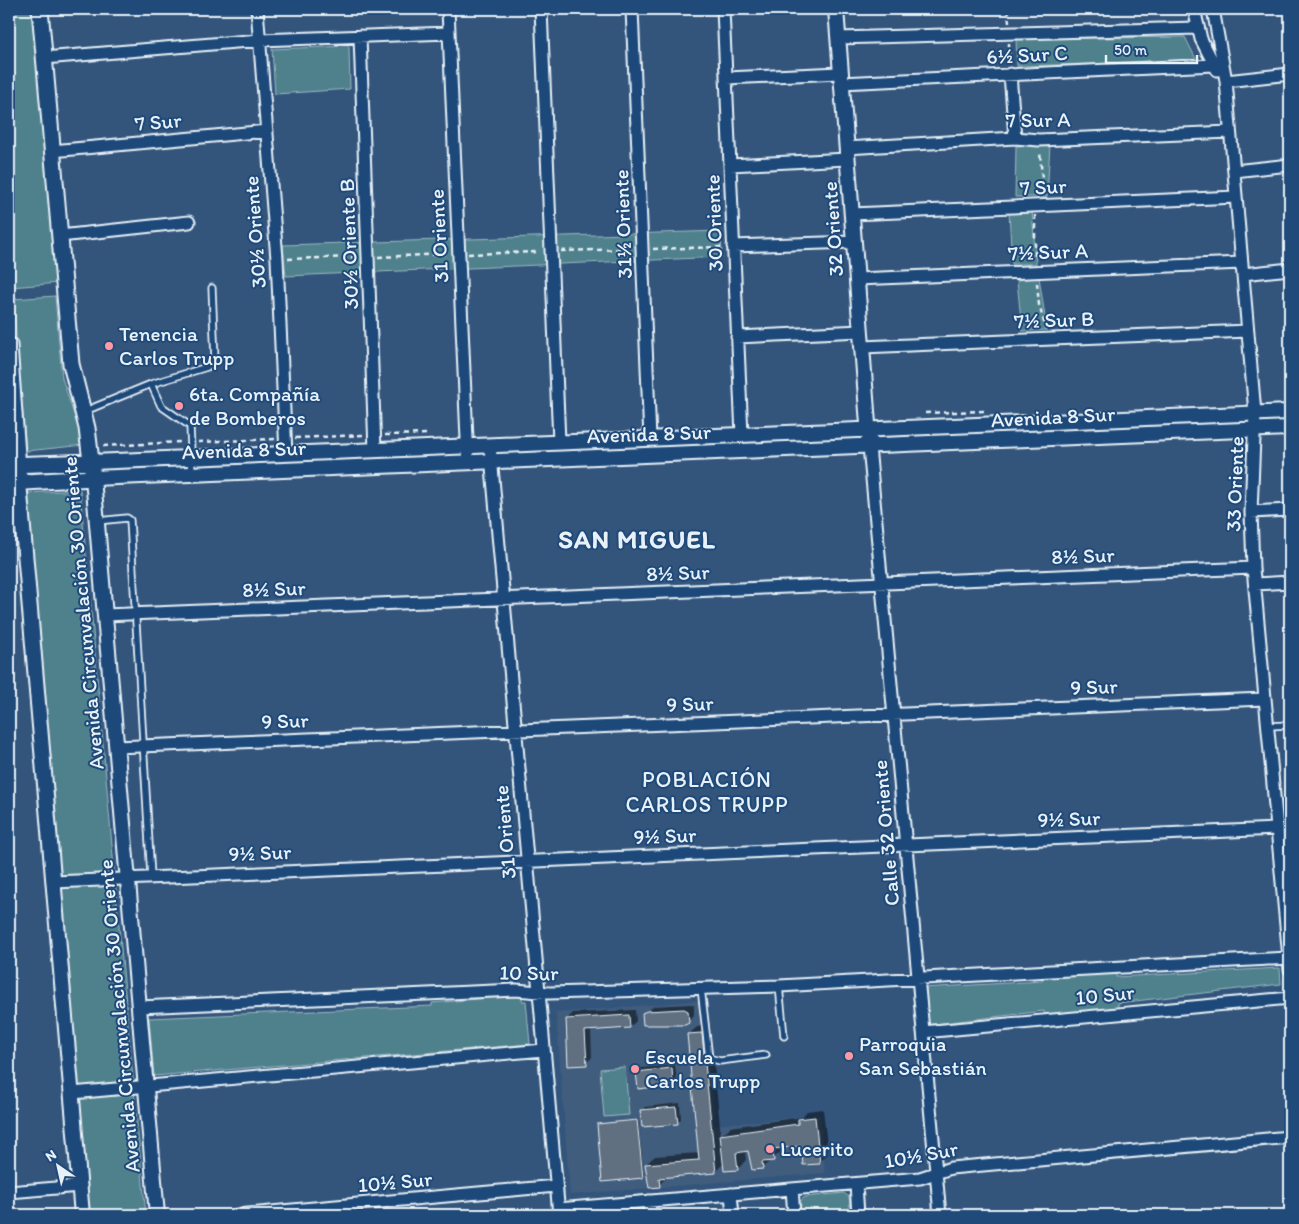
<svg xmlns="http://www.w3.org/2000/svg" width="1299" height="1224" viewBox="0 0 1299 1224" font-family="Itim,sans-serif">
	<rect width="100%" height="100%" fill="#33557c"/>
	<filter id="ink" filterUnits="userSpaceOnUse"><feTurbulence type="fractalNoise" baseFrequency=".02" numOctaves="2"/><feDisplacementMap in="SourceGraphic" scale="10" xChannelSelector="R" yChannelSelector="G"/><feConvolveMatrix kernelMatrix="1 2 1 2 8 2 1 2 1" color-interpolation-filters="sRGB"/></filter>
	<g filter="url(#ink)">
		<path fill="#415d7e" d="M1290 620V707L1283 621Z
			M705 1000 715 1125 820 1115 825 1173 570 1195 556 1013Z"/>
		<path fill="#50818d" stroke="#9cb9c2" d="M9 9H32L59 283 11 287 9 258Z
			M1185 37 1197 61 1017 66 1016 39Z
			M349 46 350 89 275 94 272 49Z
			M1050 144 1047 197H1015L1016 146Z
			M1032 210 1036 264H1012L1009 212Z
			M721 231 722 257 286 276 283 245Z
			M1039 277 1047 330 1022 331 1017 280Z
			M55 296 62 378 84 445 26 451 13 299Z
			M80 490C103 732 122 974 146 1215H89L27 493Z
			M1116 968V977L1280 968 1281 984 1118 1003V1012L1045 1021 1044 1011 925 1025 921 988 1042 981V975Z
			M522 995V1001H526L530 1044 154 1076 149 1018 432 1006V1003Z
			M625 1067 629 1115 604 1117 600 1069Z
			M844 1193 849 1197 851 1215H802L800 1201 805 1197Z"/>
		<path fill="#0007" d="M691 1004 694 1005V1015L685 1024 649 1025 644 1014 654 1006Z
			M635 1010 636 1021 630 1027 591 1029 592 1057 586 1064 567 1019 573 1013Z
			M710 1025 721 1136 730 1127 802 1117 807 1111 823 1109 828 1154 820 1162 802 1145 781 1147 782 1151 762 1168 749 1150 745 1151 746 1160 738 1169 724 1163 715 1172 667 1177 659 1185 646 1164 655 1156 699 1153 688 1035 697 1027Z
			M675 1065 677 1080 673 1084 638 1072 641 1068Z
			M680 1103 681 1119 677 1122 641 1111 645 1107Z
			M638 1119 644 1176 642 1177 598 1125Z"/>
		<path fill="#617081" stroke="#e8f1f8" d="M684 1009 688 1011 689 1023 685 1025H643L642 1013 647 1011Z
			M629 1015 630 1028 585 1031 587 1065 568 1066 566 1019Z
			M702 1033 716 1173 659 1178 660 1187 649 1188 645 1164 699 1160 687 1034Z
			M672 1068 673 1085 638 1089 636 1072Z
			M676 1107 678 1124 642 1127 640 1110Z
			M815 1117 820 1164 803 1165 801 1146 773 1149 774 1161 762 1162 763 1169 752 1170 748 1151 736 1153 738 1170 724 1171 720 1135 798 1124V1119Z
			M637 1120 643 1178 602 1182 597 1124Z"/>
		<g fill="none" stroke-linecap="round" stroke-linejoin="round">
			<g stroke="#e8f1f8" stroke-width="9">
				<path id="service" d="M85 411 151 384
					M192 474 190 426 161 406 151 384 207 367 215 360 212 288
					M98 521 127 518 130 520 151 877
					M1267 726 1290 725
					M779 986 784 1036
					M701 988 709 1058 720 1061 766 1055"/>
			</g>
			<g stroke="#e8f1f8" stroke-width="15">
				<path id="minor" d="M257 9 277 259 286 454
					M448 9 468 462
					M541 9 559 442
					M632 9 650 439
					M723 9 742 435
					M1194 9 1201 39 1217 70
					M1213 9 1226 81 1255 413 1251 512 1253 568 1290 969
					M360 36 375 450
					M838 38 1197 28
					M44 58 260 40 449 33
					M1010 74 1015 138
					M727 78 840 73
					M1226 81 1290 74
					M841 83 1214 65
					M846 148 1015 138 1039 140 1230 132
					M52 151 267 131
					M730 165 847 159
					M1234 171 1290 165
					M852 214 1236 197
					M60 236 189 222
					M733 246 854 242
					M1243 274 1290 269
					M857 279 1242 263
					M737 337 861 331
					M862 347 1248 331
					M490 445 559 1215
					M869 446 940 1215
					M1251 512 1290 510
					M1255 584 1290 582
					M105 615 1253 568
					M116 747 1264 699
					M54 882 1277 829
					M139 1007 516 990 550 993 779 986 1289 958
					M923 1032 1290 998
					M72 1093 544 1050
					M856 1184 858 1215
					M792 1189 794 1215
					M9 1192 80 1186
					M731 1194 733 1215
					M649 1201 650 1215
					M558 1209 920 1178 951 1168 1290 1137
					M237 1215 556 1186"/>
			</g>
			<g stroke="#e8f1f8" stroke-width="18">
				<path id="tertiary" d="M836 9 869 437
					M92 462 1290 412
					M19 482 82 1215
					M157 1215 93 478 1290 428"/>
			</g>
			<g stroke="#e8f1f8" stroke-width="19">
				<path id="secondary" d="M9 345 19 482
					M10 465 92 462
					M9 483 93 478 87 428 71 364 40 9"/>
			</g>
			<path stroke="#e8f1f8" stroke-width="2.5" stroke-dasharray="5 4" stroke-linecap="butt" d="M1008 9 1009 23
				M1009 43V63
				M1038 195 1042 179 1040 151
				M1035 215V260
				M653 249 723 247
				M561 251 630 249
				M468 254 540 252
				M378 257 448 254
				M288 259 358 257
				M1037 283 1039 305 1046 329
				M925 413 984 411
				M385 435 430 434
				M295 438 365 435
				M198 442 275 439
				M103 446 182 442"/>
			<use href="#service" stroke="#1f4a7a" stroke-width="5.5"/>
			<use href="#minor" stroke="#1f4a7a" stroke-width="11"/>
			<use href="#tertiary" stroke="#1f4a7a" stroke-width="14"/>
			<use href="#secondary" stroke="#1f4a7a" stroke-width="15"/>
		</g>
	</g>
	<g fill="#ff9aa2" stroke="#1f4a7a" stroke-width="2">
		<circle cx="109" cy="346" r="5"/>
		<circle cx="179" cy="406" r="5"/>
		<circle cx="849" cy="1056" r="5"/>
		<circle cx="635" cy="1069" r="5"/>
		<circle cx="770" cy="1149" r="5"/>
	</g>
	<g text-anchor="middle" stroke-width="4" stroke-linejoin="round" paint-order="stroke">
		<g font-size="21" fill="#e8f1f8" stroke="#1f4a7a">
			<text transform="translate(1027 55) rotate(-3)" y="7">6½ Sur C</text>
			<text transform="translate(1038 120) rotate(-1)" y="7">7 Sur A</text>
			<text transform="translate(158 122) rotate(-5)" y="7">7 Sur</text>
			<text transform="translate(1043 187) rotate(-3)" y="7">7 Sur</text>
			<text transform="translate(714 223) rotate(-92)" y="7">30 Oriente</text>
			<text transform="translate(623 224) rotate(-92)" y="7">31½ Oriente</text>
			<text transform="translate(833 229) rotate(-94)" y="7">32 Oriente</text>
			<text transform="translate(255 232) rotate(-94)" y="7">30½ Oriente</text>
			<text transform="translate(439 236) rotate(-93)" y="7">31 Oriente</text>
			<text transform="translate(349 244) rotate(-92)" y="7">30½ Oriente B</text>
			<text transform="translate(1048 252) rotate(-2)" y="7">7½ Sur A</text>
			<text transform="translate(1054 320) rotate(-2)" y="7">7½ Sur B</text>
			<text transform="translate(1053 417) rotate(-3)" y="7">Avenida 8 Sur</text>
			<text transform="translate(649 434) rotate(-2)" y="7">Avenida 8 Sur</text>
			<text transform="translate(244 450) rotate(-2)" y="7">Avenida 8 Sur</text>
			<text transform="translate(1235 484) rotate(-88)" y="7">33 Oriente</text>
			<text transform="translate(1083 556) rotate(-2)" y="7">8½ Sur</text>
			<text transform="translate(678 573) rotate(-2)" y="7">8½ Sur</text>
			<text transform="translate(274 589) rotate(-2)" y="7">8½ Sur</text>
			<text transform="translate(83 613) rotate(-95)" y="7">Avenida Circunvalación 30 Oriente</text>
			<text transform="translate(1094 687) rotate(-2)" y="7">9 Sur</text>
			<text transform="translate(690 704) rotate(-2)" y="7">9 Sur</text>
			<text transform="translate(285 721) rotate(-2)" y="7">9 Sur</text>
			<text transform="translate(1069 819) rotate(-2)" y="7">9½ Sur</text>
			<text transform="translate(505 832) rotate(-95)" y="7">31 Oriente</text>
			<text transform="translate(886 833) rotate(-95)" y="7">Calle 32 Oriente</text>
			<text transform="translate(665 836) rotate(-2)" y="7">9½ Sur</text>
			<text transform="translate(260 853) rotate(-2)" y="7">9½ Sur</text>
			<text transform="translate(529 973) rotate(1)" y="7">10 Sur</text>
			<text transform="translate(1105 995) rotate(-6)" y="7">10 Sur</text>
			<text transform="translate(119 1016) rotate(-95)" y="7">Avenida Circunvalación 30 Oriente</text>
			<text transform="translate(921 1155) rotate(-10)" y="7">10½ Sur</text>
			<text transform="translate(395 1182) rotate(-5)" y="7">10½ Sur</text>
		</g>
		<g font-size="21" fill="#e8f1f8" stroke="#1f4a7a" text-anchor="start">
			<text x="119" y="341">Tenencia<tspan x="119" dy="24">Carlos Trupp</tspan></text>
			<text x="189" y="401">6ta. Compañía<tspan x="189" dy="24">de Bomberos</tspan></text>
			<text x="859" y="1051">Parroquia<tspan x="859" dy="24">San Sebastián</tspan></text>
			<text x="645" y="1064">Escuela<tspan x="645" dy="24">Carlos Trupp</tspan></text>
			<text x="780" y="1156">Lucerito</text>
		</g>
		<g font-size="22" letter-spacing="1" fill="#e8f1f8" stroke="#1f4a7a">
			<text x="707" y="787">POBLACIÓN<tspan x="707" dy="25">CARLOS TRUPP</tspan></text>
		</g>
		<g font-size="26" font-weight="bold" letter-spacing="1" fill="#e8f1f8" stroke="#1f4a7a">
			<text x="637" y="548">SAN MIGUEL</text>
		</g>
	</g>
	<rect width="1299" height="1224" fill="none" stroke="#1f4a7a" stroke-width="30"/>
	<rect x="15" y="15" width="1269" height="1194" fill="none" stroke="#e8f1f8" stroke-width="2" filter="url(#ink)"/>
	<g transform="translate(58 1166) rotate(326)" stroke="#1f4a7a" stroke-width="4" paint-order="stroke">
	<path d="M0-4L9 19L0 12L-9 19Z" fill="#e8f1f8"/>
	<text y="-8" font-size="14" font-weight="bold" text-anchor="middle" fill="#e8f1f8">N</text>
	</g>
	<path d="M1106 55v8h91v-8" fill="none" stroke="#e8f1f8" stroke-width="2.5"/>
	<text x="1114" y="55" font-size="15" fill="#e8f1f8" stroke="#1f4a7a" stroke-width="4" paint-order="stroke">50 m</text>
</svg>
